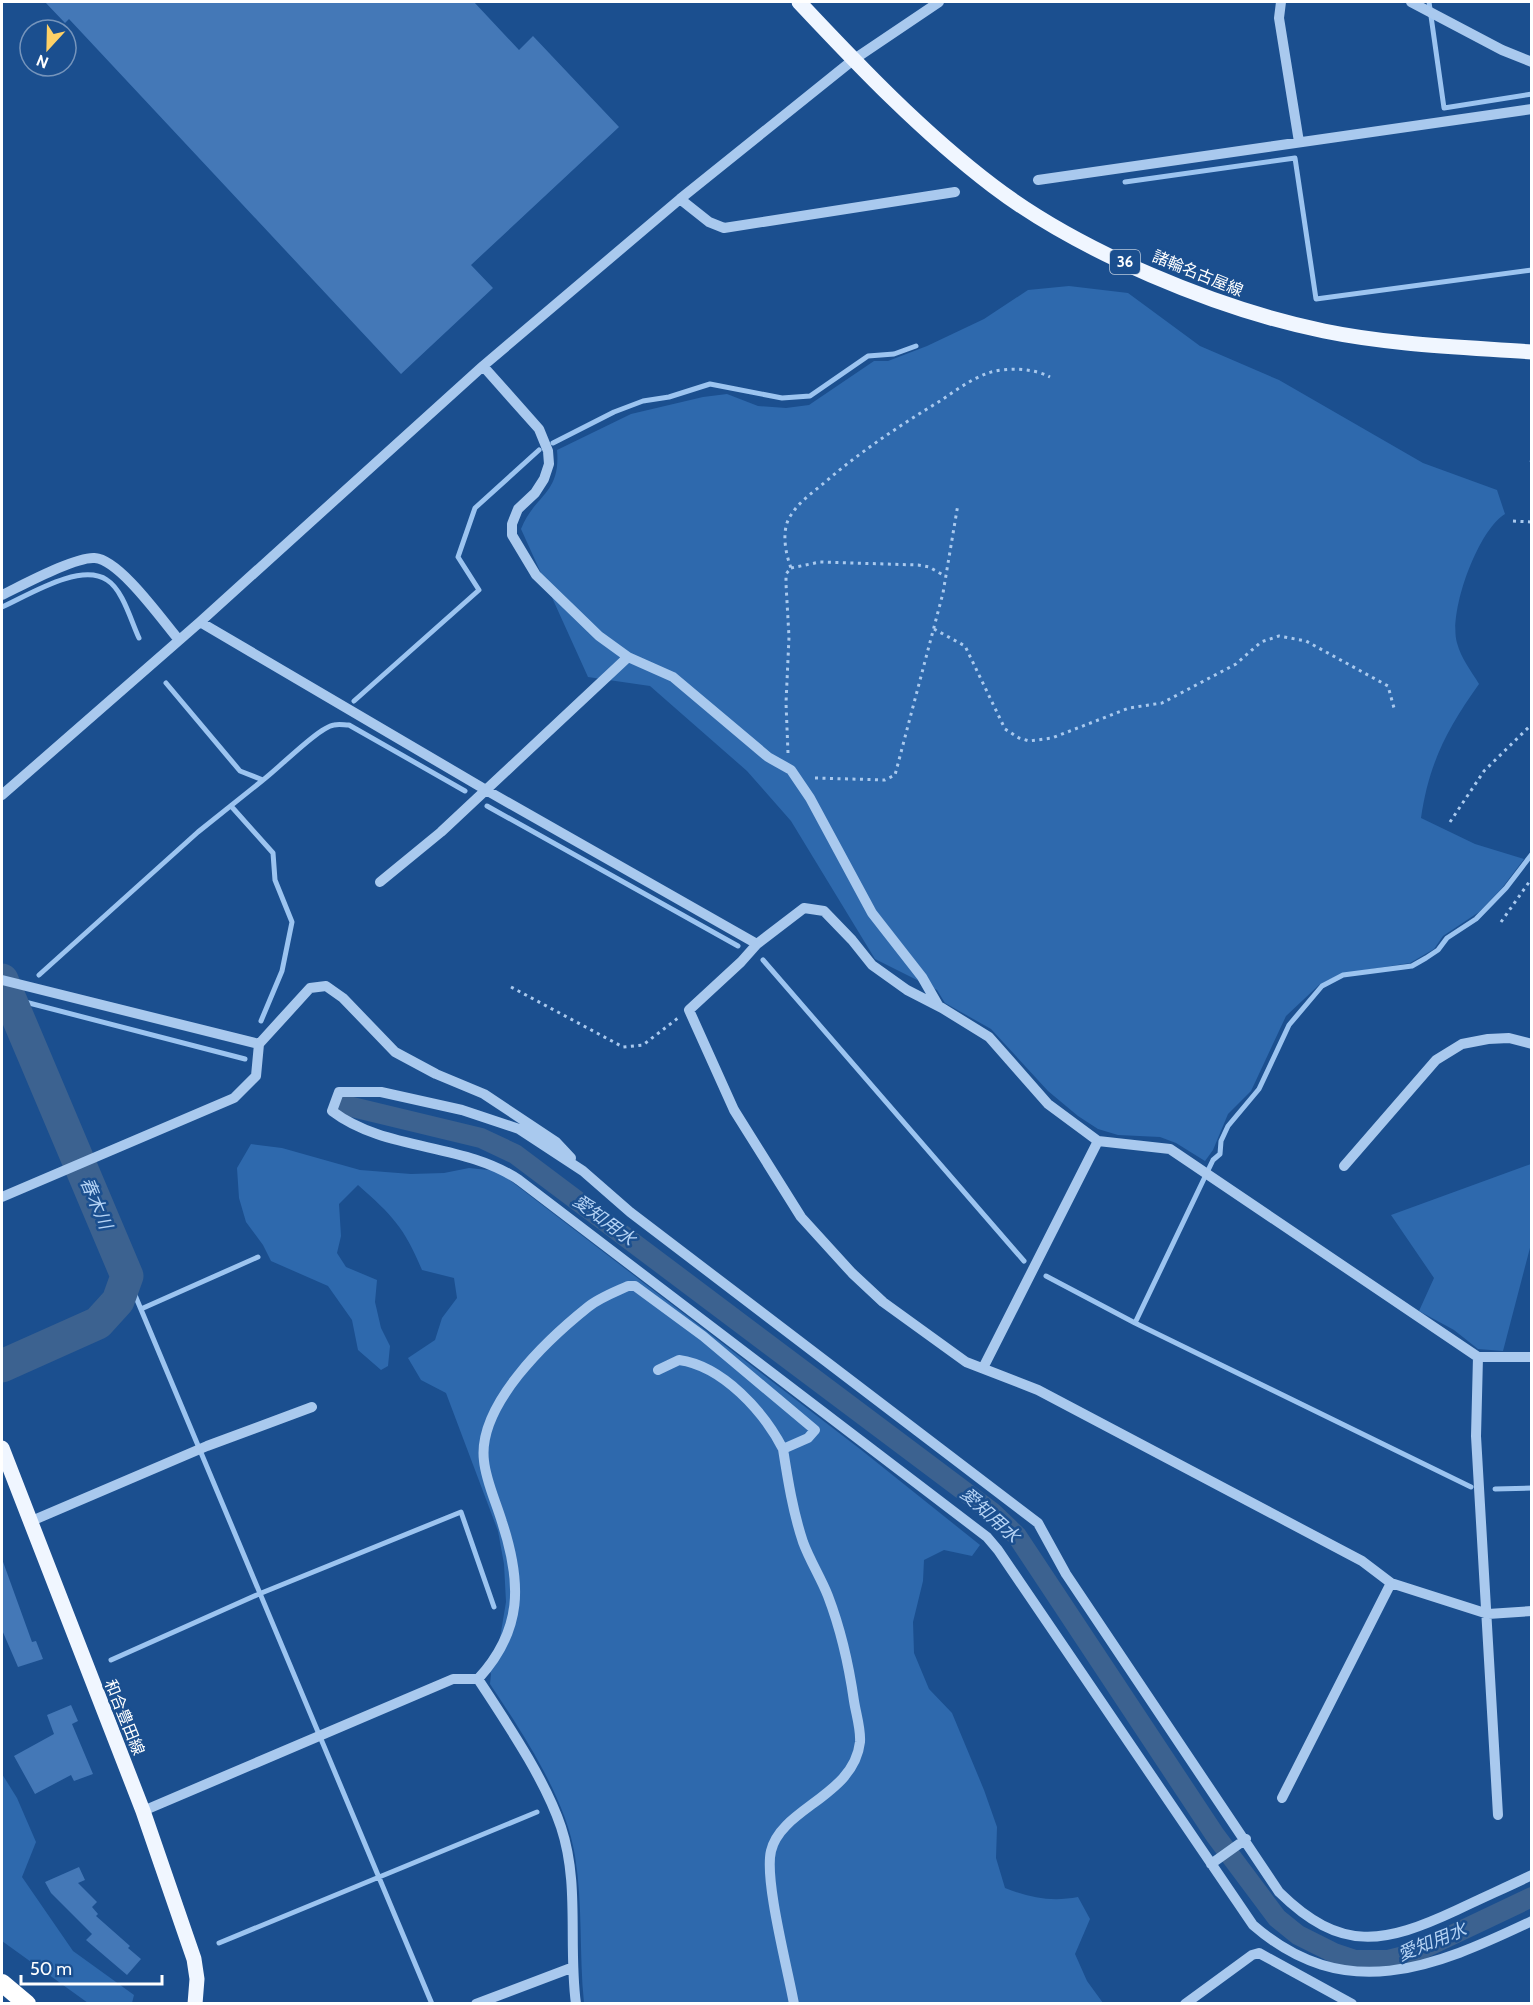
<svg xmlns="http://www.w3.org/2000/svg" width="1533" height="2005" viewBox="0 0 1533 2005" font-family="Cabin,'Noto Sans JP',sans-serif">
	<rect width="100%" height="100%" fill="#1b4f8f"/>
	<path fill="#2e69ad" d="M1069 286 1128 293 1200 346 1279 380 1423 463 1497 490 1505 514C1478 530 1448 612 1457 643 1461 658 1471 671 1479 684 1447 729 1429 763 1421 818L1475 844 1524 859 1502 888 1479 912 1443 936 1434 949 1410 963 1340 974 1319 985 1286 1016 1251 1091 1228 1114 1213 1150 1205 1161 1176 1143 1160 1137 1118 1135 1098 1129 1078 1116 1048 1091 991 1029 945 1003 937 990 875 959 791 821 747 771 650 686 588 677 521 529C535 494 561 494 557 450L631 414 703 397 727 394 758 406 786 408 809 405 874 361H888L927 346 984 319 1028 290Z
		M251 1144 282 1148 360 1170 411 1174 444 1173 469 1168 498 1171 860 1449 980 1545 972 1556 944 1550 924 1560 923 1581 913 1622 914 1653 929 1689 952 1713 984 1790 997 1827 996 1858 1005 1888C1030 1898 1052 1902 1078 1897L1090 1919 1075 1954 1087 1981 1103 2003H584C579 1954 583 1905 575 1856 566 1798 522 1732 490 1684L491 1674 487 1662 499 1644 506 1602 504 1564 498 1531 446 1393 421 1380 408 1358 435 1340 442 1318 457 1298 454 1278 422 1270C404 1227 392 1215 358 1185L339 1204 341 1236 337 1253 346 1267 377 1280 375 1302 381 1328 390 1346 388 1366 381 1370 358 1350 352 1320 328 1286 271 1261 263 1245 246 1222 239 1198 237 1168Z
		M1531 1164V1244L1503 1351 1478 1349 1454 1330 1419 1311 1434 1278 1391 1215Z
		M2 1774 17 1798 36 1842 22 1877 73 1951 134 1995 132 2003H88L2 1941Z"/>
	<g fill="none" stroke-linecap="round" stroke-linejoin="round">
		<path stroke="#9cc4f0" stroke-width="5" d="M1429 2 1444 108 1532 94
			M1125 182 1295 158 1316 299 1532 270
			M553 443 614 412 643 401 669 397 710 384 782 398 810 396 868 356 894 354 916 346
			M2 607C27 596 80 562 107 580 123 590 131 621 139 638
			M166 683 240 771 263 780C279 768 319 727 334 725 339 724 344 725 349 725L465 791
			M354 701 479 590 458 557 475 508 539 450
			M231 806 273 853 275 880 292 922 282 971 261 1021
			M487 806 738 946
			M763 960 1024 1261
			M39 975 198 832 263 780
			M2 996 245 1059
			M127 1276 432 2004
			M1046 1276 1135 1323 1471 1487
			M141 1309 258 1257
			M1135 1323 1213 1160 1220 1154 1221 1141 1228 1126 1259 1089 1289 1025 1322 986 1343 975 1412 966 1426 958 1438 950 1447 938 1476 919 1506 888 1532 854
			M1495 1489 1532 1488
			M111 1660 259 1594 461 1512 494 1607
			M219 1943 537 1812"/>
		<path stroke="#3c6290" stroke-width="20" d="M344 1105 481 1138 515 1154 992 1512 1017 1536 1215 1835 1277 1918 1298 1935 1334 1953 1355 1960H1388L1412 1954 1532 1897"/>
		<path stroke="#3c6290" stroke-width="33" d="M2 980 127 1276 118 1301 98 1323 2 1366"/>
	</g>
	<path fill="#4478b7" d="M45 2H474L519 50 533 36 619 127 471 265 493 288 401 374 69 19 65 23Z
		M2 1559 32 1642 36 1641 43 1659 18 1667 2 1630Z
		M71 1705 78 1721 72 1724 93 1774 74 1781 71 1775 35 1794 14 1756 54 1734 47 1715Z
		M79 1867 85 1880 78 1883 97 1902 92 1907 98 1914 96 1916 130 1946 128 1948 141 1959 127 1975 86 1940 92 1934 51 1893 45 1882Z"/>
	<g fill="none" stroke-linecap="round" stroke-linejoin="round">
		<path stroke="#a9c9ee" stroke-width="3" stroke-dasharray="3 4.5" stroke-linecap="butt" d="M1531 462 1532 459
			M1513 521 1532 522
			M791 568 820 562 918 565 929 567 945 576
			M934 629 965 646 1005 729 1019 738 1029 741 1052 738 1129 708 1162 703 1236 664 1261 642 1279 636 1306 641 1388 686 1394 708
			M788 753 786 703 789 637 786 584V574L791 568C785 552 781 529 791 515 799 502 812 493 824 483 861 451 899 426 940 401 955 391 971 379 988 373 1007 367 1033 368 1050 377
			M815 778 885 780 895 775 943 593 958 504
			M1450 822 1484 771 1532 724
			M1501 922 1532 878
			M511 987 623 1047 643 1045 678 1018"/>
		<path stroke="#a9c9ee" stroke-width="10" d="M1281 2 1279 18 1299 142
			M1411 2 1502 50 1532 62
			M1038 180 1532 109
			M680 199 709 222 724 228 955 192
			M483 366 539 429 548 451 549 464 544 479 535 493 518 509 512 524V535L536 575 599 636 628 657 673 677 768 757 791 770 810 798 872 913 922 977 938 1005
			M2 595C21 586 76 556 95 558 120 560 162 620 179 640
			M200 622 486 790 757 944
			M2 795 200 622 483 366 680 199 853 60 939 2
			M380 882 441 832 628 657
			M2 980 259 1044
			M1344 1166 1436 1060 1462 1044 1488 1039 1509 1038 1532 1044
			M2 1197 234 1098 256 1076 259 1044 310 988 326 986 343 998 395 1052 436 1074 484 1094 556 1142 571 1158
			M1478 1357 1476 1436 1498 1815
			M1532 1357H1478L1170 1149 1098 1141 1048 1104 989 1037 942 1008 907 990 872 965 852 940 824 911 804 908 757 944 741 962 689 1010 734 1110 801 1217 852 1273 883 1302 966 1362 1038 1390 1362 1561 1391 1583 1488 1614 1532 1611
			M983 1368 1098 1141
			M658 1370 679 1360C723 1366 764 1412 783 1449
			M29 1522 207 1446 312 1407
			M478 1679C506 1722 545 1779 561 1827 580 1884 568 1945 576 2004
			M1282 1798 1391 1583
			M143 1811 453 1679H478C523 1630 522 1583 502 1522 496 1502 486 1481 484 1461 477 1405 548 1339 588 1307 599 1298 615 1292 628 1286H635L703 1336 815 1430 808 1438 783 1449C788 1481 793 1512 803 1542 810 1561 821 1578 828 1596 841 1630 849 1666 854 1701 856 1714 861 1729 860 1742 854 1796 781 1808 771 1851 764 1880 788 1970 794 2004
			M1211 1864 1246 1839
			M1532 1875C1507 1887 1482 1898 1457 1910 1384 1944 1341 1953 1279 1892L1066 1574 1038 1523 630 1212 583 1171 519 1129 462 1110 381 1092H339L332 1111C386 1152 463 1142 519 1180L987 1537 998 1550 1253 1925C1345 2005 1433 1968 1532 1921
			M476 2004 571 1968
			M1185 2004 1252 1955 1259 1953 1352 2004"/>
		<path stroke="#f0f6ff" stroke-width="15" d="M799 2C860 67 922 132 993 186 1080 252 1217 309 1324 331 1392 345 1462 347 1532 352
			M2 1448 143 1811 194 1959 197 1979 195 2004"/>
		<path stroke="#fff" stroke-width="18" d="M2 1983 27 2004"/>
	</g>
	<g text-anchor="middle" stroke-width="5" stroke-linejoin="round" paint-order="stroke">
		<rect fill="#1b4f8f" stroke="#bbcadd" stroke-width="1.5" x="1110" y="250" width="30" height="24" rx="4.5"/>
		<g font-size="15" font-weight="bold" fill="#fff">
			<text x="1125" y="267">36</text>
		</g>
		<g font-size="16" fill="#fff" stroke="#1b4f8f">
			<text transform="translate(1198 273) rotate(22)" y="6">諸輪名古屋線</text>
			<text transform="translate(125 1717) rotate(68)" y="6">和合豊田線</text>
		</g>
		<g font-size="18" font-style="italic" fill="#b5d3f5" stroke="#1b4f8f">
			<text transform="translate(96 1203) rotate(67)" y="6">春木川</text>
			<text transform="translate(604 1220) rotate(37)" y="6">愛知用水</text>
			<text transform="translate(990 1515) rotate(42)" y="6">愛知用水</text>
			<text transform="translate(1432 1942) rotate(-22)" y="6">愛知用水</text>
		</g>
	</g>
	<rect width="1533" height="2005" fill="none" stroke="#ffffff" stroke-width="6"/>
	<g transform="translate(48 48) rotate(202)"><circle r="28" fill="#1b4f8f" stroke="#7695bc" stroke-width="1.5"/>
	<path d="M0-4.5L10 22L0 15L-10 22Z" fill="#ffd166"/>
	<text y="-9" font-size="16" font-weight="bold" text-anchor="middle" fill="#ffffff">N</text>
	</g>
	<path d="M21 1975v9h141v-9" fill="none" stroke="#ffffff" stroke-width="3"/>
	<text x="30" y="1975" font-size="18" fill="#ffffff" stroke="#1b4f8f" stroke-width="4.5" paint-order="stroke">50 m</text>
</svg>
